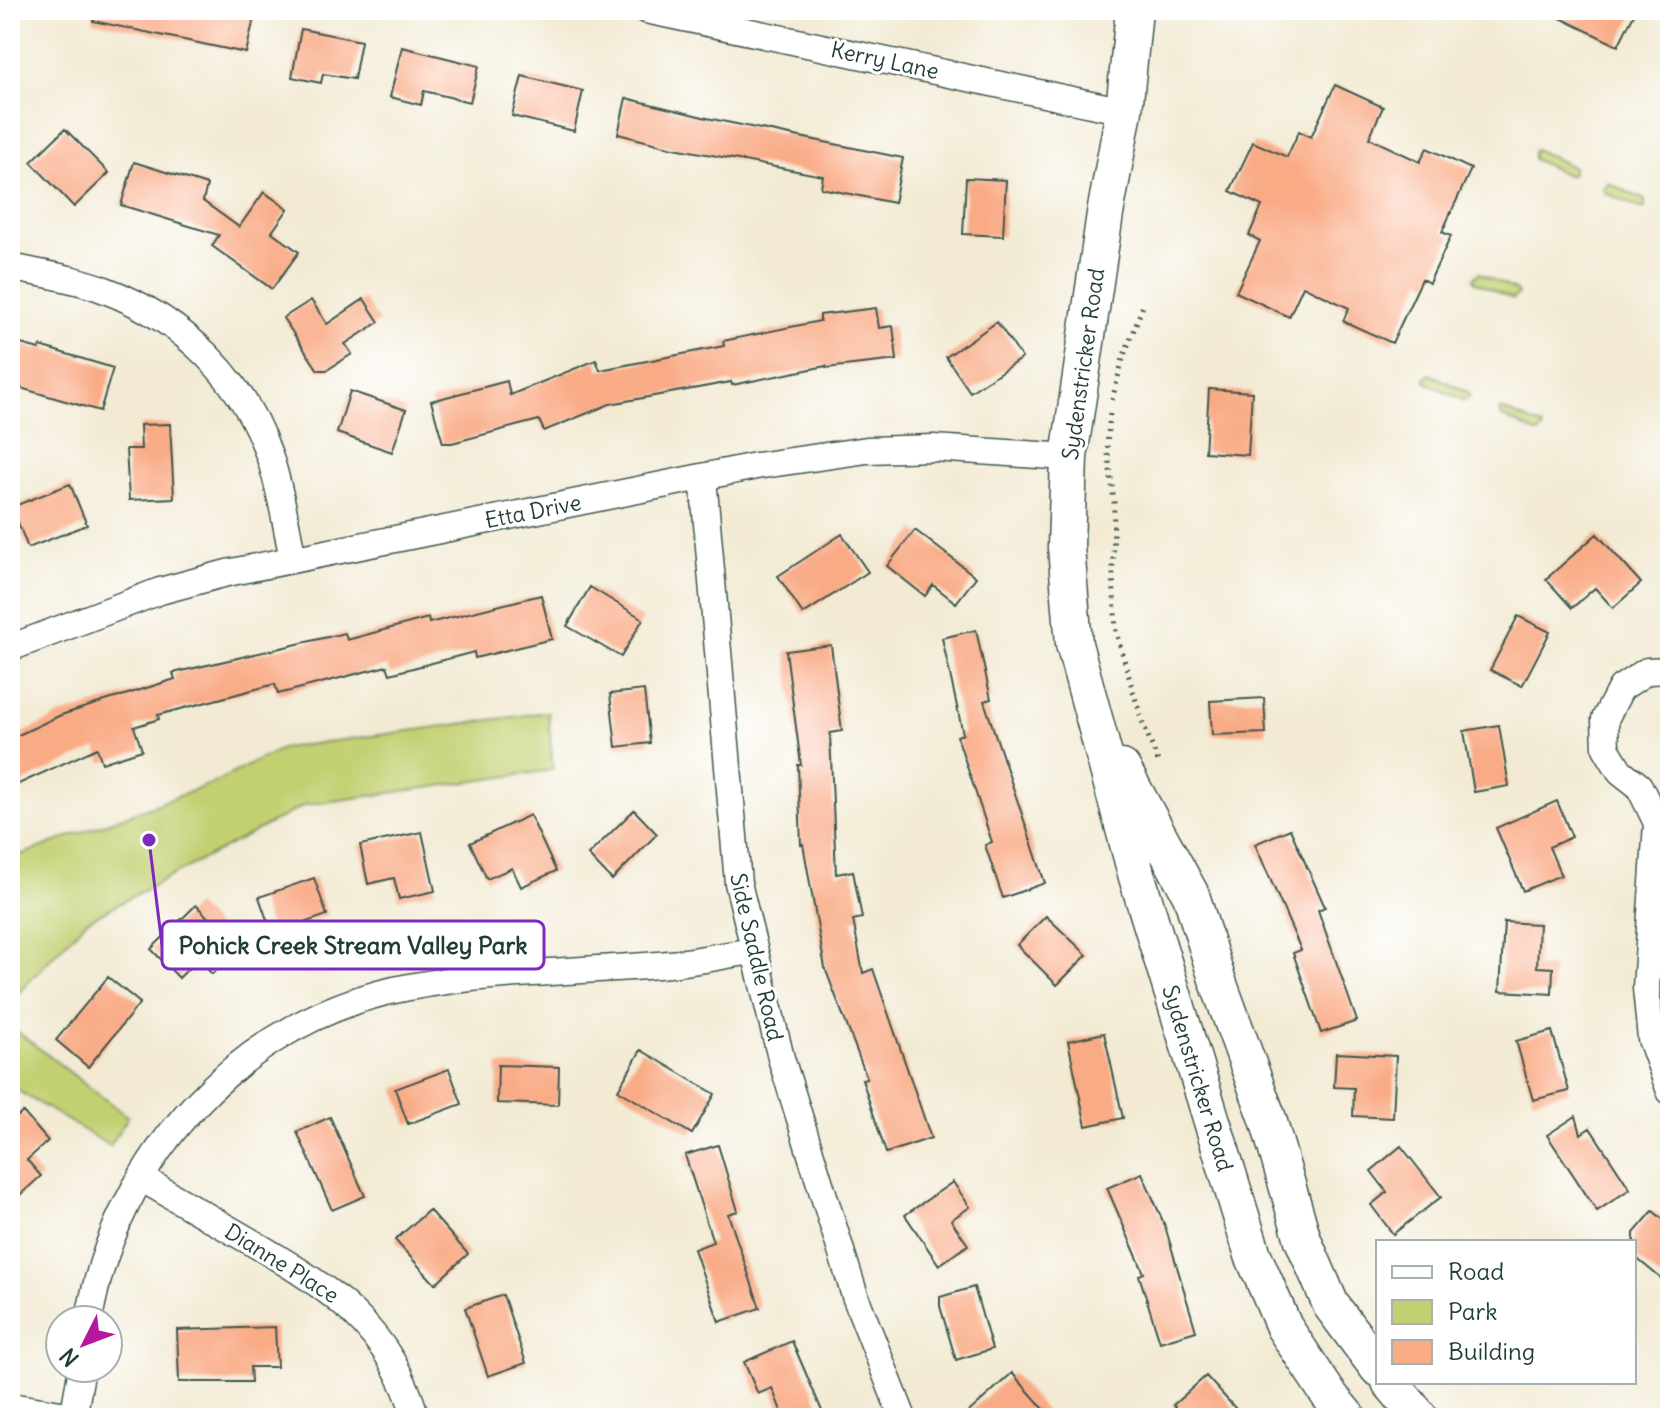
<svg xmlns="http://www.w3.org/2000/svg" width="1680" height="1428" viewBox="0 0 1680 1428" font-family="Delius,sans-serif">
	<rect width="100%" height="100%" fill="#fff"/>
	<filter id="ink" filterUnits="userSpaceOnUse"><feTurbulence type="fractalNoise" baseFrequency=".0125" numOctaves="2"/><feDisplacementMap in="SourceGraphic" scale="16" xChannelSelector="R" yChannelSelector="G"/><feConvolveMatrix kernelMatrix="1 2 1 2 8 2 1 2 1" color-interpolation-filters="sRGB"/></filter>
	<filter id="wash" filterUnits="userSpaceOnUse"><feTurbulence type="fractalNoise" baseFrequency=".006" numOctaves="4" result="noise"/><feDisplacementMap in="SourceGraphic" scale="32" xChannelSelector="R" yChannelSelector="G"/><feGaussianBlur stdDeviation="1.8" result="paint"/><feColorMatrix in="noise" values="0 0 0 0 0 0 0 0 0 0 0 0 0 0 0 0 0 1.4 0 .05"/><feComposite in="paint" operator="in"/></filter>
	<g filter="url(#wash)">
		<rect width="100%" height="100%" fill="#f2ead3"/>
		<path fill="#c3d072" stroke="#718653" stroke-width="2" d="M1537 150 1573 167V174L1569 176 1533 159V151Z
			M1608 183 1645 200V208H1640L1605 193 1603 188Z
			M1479 273 1515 290 1518 294 1513 299 1475 282 1473 278Z
			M1430 374 1467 392 1470 396 1467 400 1464 401 1427 383 1425 379Z
			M1500 409 1542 426 1543 430 1538 434 1501 416Z
			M548 712 553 770 305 805 86 921 10 1002V859L211 784 283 748Z
			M10 1026 128 1117 110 1146 10 1086Z"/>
		<g id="blocks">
			<path fill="#f9ab86" d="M94 10H220L254 18 246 53 93 21Z
				M1544 10H1636L1618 46Z
				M301 29 361 41 354 79 323 74 321 83 292 77Z
				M402 47 479 66 470 102 424 91 421 105 390 97Z
				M522 76 583 91 574 131 512 116Z
				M1335 85 1383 107 1369 138 1420 162 1427 148 1471 169 1442 232 1451 236 1429 283 1422 279 1392 343 1343 321 1349 308 1303 286 1289 317 1236 292 1260 241 1249 235 1262 206 1230 191 1253 142 1287 157 1299 131 1311 137Z
				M626 98 707 118 903 158 894 203 821 188 823 176 669 147 618 134Z
				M65 129 109 173 74 207 31 162Z
				M134 162 207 185 203 201 239 227 264 192 288 209 272 232 299 252 272 289 212 246 219 235 121 205Z
				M966 178 1006 180 1003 236 963 234Z
				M364 299 379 322 345 344 352 354 327 370H318L283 318 311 300 327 324Z
				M876 308 879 328 893 326 897 360 826 368V366L732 385 731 382 610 404 544 431 539 420 452 443H443L431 401 507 381 510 395 596 360 600 370 724 346 723 341 820 321V315Z
				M997 322 1022 358 970 392 946 357Z
				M10 341 39 349 40 346 113 368 100 411 10 385Z
				M1209 389 1252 392 1248 455 1205 452Z
				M350 391 406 410 392 452 337 433Z
				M170 424 174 498 129 500 126 449H141L140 425Z
				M70 484 87 525 28 548 12 507Z
				M915 530 976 577 956 603 933 585 925 596 887 566Z
				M842 534 868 572 803 614 778 576Z
				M1597 534 1641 583 1613 608 1595 588 1572 608 1546 579Z
				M590 587 643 619 621 657 567 626Z
				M541 595 552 639 475 658 474 652 390 674 387 666 278 694 275 684 158 715 159 719 134 727 142 750 102 763 97 748 10 788V739L61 715 175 679 173 673 345 633 347 640 428 618 429 623Z
				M1518 616 1550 632 1522 686 1490 670Z
				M976 630 991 699 984 701 1045 883 1003 898 985 845 992 842 957 736 963 734 942 638Z
				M831 645 842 731 830 733 836 874 853 871 862 918 853 920 863 973 873 969 931 1138 886 1153 862 1079 867 1078 825 968 803 844 801 845 798 765H801L786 651Z
				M644 690 650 743 616 747 610 694Z
				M1264 698 1266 733 1212 735 1210 701Z
				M1499 725 1509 786 1474 792 1464 731Z
				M1557 801 1572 837 1549 847 1561 875 1523 891 1496 828Z
				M634 810 657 834 612 880 588 855Z
				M530 815 556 871 521 887 512 868 487 879 470 843Z
				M1290 829 1325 907 1318 910 1357 1021 1321 1033 1293 953 1301 950 1255 844Z
				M422 832 435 891 399 899 394 878 368 884 360 845Z
				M314 878 327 915 272 934 259 897Z
				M196 905 238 949 212 974 198 959 179 978 151 949Z
				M1046 916 1087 955 1057 985 1017 945Z
				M1504 922 1539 924 1537 967 1553 968 1552 994 1500 991Z
				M108 977 140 1003 88 1067 56 1040Z
				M1552 1031 1569 1091 1533 1100 1516 1041Z
				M1104 1033 1123 1118 1086 1126 1068 1041Z
				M641 1050 715 1094 692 1134 618 1090Z
				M1336 1053 1396 1056 1393 1118 1353 1116 1354 1088 1334 1087Z
				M498 1065 559 1067 558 1105 497 1103Z
				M449 1069 462 1104 408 1124 395 1089Z
				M23 1112 48 1141 27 1160 41 1176 10 1204V1123Z
				M1576 1116 1581 1134 1590 1128 1630 1189 1597 1211 1547 1135Z
				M330 1117 365 1196 332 1210 297 1132Z
				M718 1145 738 1211 728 1214 760 1308 719 1322 694 1249 713 1242 685 1155Z
				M1401 1146 1441 1197 1393 1234 1371 1205 1387 1192 1371 1171Z
				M1142 1173 1165 1226 1196 1331 1160 1342 1139 1275 1144 1273 1107 1188Z
				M953 1182 970 1207 951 1220 968 1245 939 1265 905 1215Z
				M429 1210 468 1254 435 1284 395 1240Z
				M1653 1211 1670 1225V1286L1634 1256V1233Z
				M974 1287 992 1349 956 1360 940 1306V1297Z
				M503 1295 526 1363 488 1376 465 1308Z
				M275 1327 277 1367H250L251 1382H179L177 1330Z
				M792 1341 825 1418H784L772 1388 758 1394 744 1362Z
				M1012 1373 1052 1418H962L990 1393Z
				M1206 1376 1244 1418H1185L1173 1405Z"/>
		</g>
	</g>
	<g filter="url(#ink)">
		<use href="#blocks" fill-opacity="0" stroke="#3f574c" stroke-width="2"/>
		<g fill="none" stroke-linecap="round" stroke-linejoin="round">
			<g stroke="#3f574c" stroke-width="29">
				<path id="minor" d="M646 10 1124 111
					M10 267C41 274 75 278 105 290 182 319 244 379 270 458 281 490 286 526 293 559
					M703 477 738 883 781 1058 855 1296 903 1418
					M10 648 160 591 227 573 756 466 867 450 934 448 1069 457
					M1670 670 1647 671 1621 688 1605 719 1606 748 1620 771 1639 786 1657 823 1646 988 1651 1039 1670 1091
					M141 1178C179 1200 216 1222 253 1243 331 1289 390 1327 416 1418
					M89 1320C116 1156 243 1017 409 987 495 971 583 972 669 964 697 961 725 955 753 951
					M10 1406 74 1416
					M73 1418 82 1368"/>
			</g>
			<g stroke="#3f574c" stroke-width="39">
				<path id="secondary" d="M1134 10 1124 111 1105 214 1069 457 1066 547 1074 644 1137 877 1253 1255 1284 1327 1329 1395 1348 1418
					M1122 768 1191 895 1217 979 1268 1119 1303 1240 1331 1305 1378 1368
					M1390 1382 1420 1418"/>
			</g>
			<path stroke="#3f574c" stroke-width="5" stroke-dasharray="2 6" stroke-linecap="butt" d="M1112 400 1123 358 1144 303
				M1110 414 1107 445 1114 502 1113 574 1116 632 1141 718 1159 764"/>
			<use href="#minor" stroke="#fff" stroke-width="26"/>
			<use href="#secondary" stroke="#fff" stroke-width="36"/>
		</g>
	</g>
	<g text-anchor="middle" stroke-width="6" stroke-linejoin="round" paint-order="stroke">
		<g font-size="22" fill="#1f3d34" stroke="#fff">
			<text transform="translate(885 60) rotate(12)" y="8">Kerry Lane</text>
			<text transform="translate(1083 364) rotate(-82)" y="8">Sydenstricker Road</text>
			<text transform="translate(533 511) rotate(-11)" y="8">Etta Drive</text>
			<text transform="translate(757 957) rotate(77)" y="8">Side Saddle Road</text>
			<text transform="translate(1198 1078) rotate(73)" y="8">Sydenstricker Road</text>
			<text transform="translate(282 1263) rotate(32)" y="8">Dianne Place</text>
		</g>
	</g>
	<path fill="none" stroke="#7b2cbf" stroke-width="3" d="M149 840L162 945"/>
	<circle fill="#7b2cbf" stroke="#fff" stroke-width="3" cx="149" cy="840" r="8"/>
	<rect fill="#fff" stroke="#7b2cbf" stroke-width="3" x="162" y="921" width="382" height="48" rx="8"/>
	<g font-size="24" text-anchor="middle" font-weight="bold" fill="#1f3d34">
		<text x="353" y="954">Pohick Creek Stream Valley Park</text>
	</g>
	<rect width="1680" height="1428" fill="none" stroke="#fff" stroke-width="40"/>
	<rect x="1376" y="1240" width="260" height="144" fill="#ffffff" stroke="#a5b1ae" stroke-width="2"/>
	<rect x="1392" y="1266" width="40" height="12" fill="#ffffff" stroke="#a5b1ae" stroke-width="2"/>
	<text x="1448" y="1280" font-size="24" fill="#1f3d34">Road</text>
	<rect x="1392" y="1300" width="40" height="24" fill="#c3d072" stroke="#a5b1ae" stroke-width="2"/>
	<text x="1448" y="1320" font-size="24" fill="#1f3d34">Park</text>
	<rect x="1392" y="1340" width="40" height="24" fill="#f9ab86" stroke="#a5b1ae" stroke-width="2"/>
	<text x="1448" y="1360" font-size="24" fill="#1f3d34">Building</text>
	<g transform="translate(84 1344) rotate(228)"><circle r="38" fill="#ffffff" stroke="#a5b1ae" stroke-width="2"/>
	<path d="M0-6L14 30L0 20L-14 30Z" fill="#b5179e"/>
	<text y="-12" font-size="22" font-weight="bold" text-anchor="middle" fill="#1f3d34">N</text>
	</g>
</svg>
